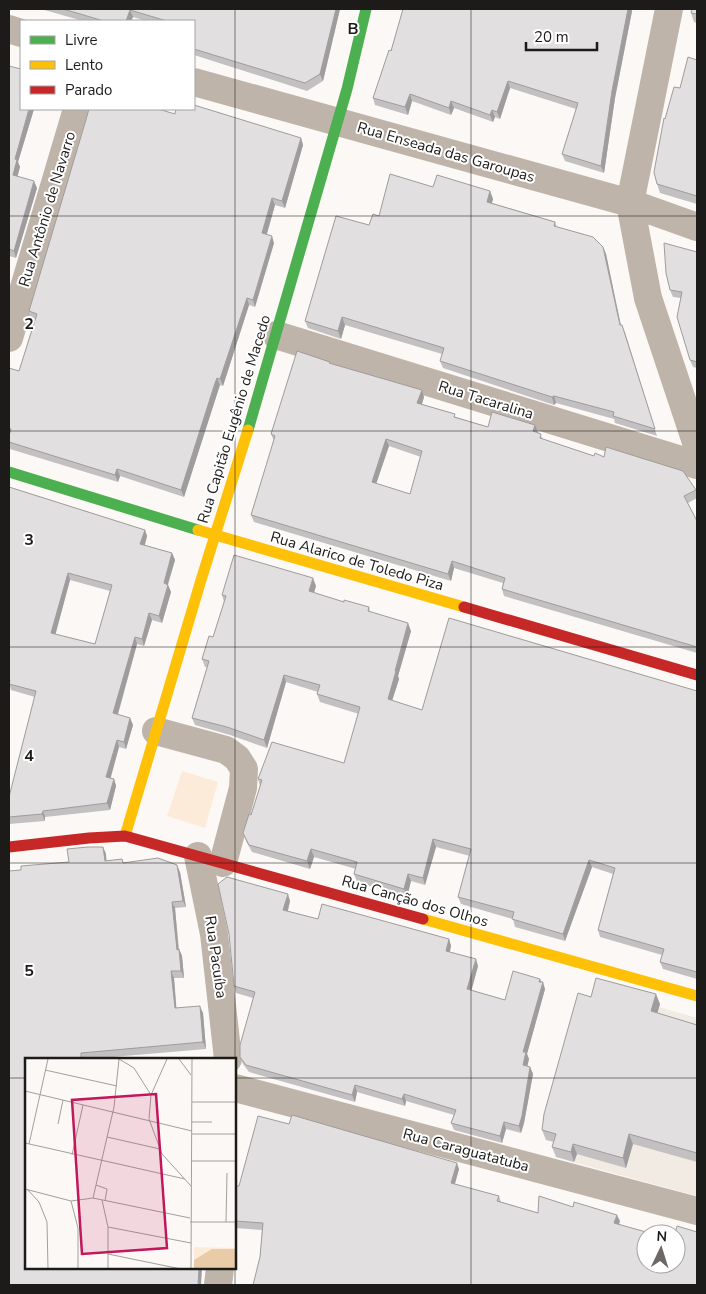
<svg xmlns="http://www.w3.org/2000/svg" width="706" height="1294" viewBox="0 0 706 1294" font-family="'Nunito Sans',sans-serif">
	<rect width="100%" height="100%" fill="#fbf8f5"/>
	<path fill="#f2ebe4" d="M614 994 697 1018V1196L565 1160Z"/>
	<path fill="#fdebda" d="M182 771 218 782 205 828 167 816Z"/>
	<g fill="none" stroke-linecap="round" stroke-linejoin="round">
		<path stroke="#bfb4a9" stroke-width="28" d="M669 9 630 203 648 298 697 445
			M9 29 21 33
			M194 82 630 203 697 227
			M276 335 697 465
			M9 338 77 109
			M156 731 226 750 237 758 244 769 243 788 223 863
			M198 856 214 934 228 1059
			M235 1088 697 1211
			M218 1285 220 1268"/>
		<path stroke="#4caf50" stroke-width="11" d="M248 430 347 89 366 9
			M9 472 198 530"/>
		<path stroke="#ffc107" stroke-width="11" d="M198 530 464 607
			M125 836 201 580 248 430
			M423 919 697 996"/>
		<path stroke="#c62828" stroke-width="11" d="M464 607 697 675
			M9 847 89 838 125 836 423 919"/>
	</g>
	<path fill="#c2c0c0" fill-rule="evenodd" d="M41 9H340L323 81 307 91 194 55V21H146L133 17 131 21H83Z
		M403 9H631L632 11 615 98 604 173 565 161 562 154 576 109 510 88 500 119 495 117 493 122 454 108 451 115 412 101 408 115 375 105 373 98 391 51Z
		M697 9V23L694 22 691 13Z
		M697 60V204L660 193 657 184 665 119 680 88Z
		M9 66 21 109H34L18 162 20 167 17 176 37 188 16 258 9 256Z
		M175 114 301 138 303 145 285 208 275 205 267 234 274 243 255 307 249 305 223 386 220 385 218 390 184 497 120 476 118 482 10 449 9 446V368L19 371 35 319 31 318 29 311 85 123Z
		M433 187 490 191 493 199 492 203 555 222 557 227 603 247 606 254 621 325 625 332 657 436 615 423 614 419 556 403 554 405 443 368 440 361 442 354 345 325 341 339 308 328 305 321 369 225 379 216Z
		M697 252V368L693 367 690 360 681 298 673 297 670 290Z
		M330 362V364L424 397 422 404 456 417 488 427 538 432 543 439 696 490 697 498 688 503 697 521V653L504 596 502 589 503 583 454 568 451 581 254 522 251 515 274 441 271 434ZM389 446 421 457 410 494 376 484Z
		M9 487 145 530 147 536 145 545 172 553 175 560 168 585 171 592 162 623 152 620 144 646 137 644 118 715 130 718 133 725 126 749 119 747 110 778 114 779 116 786 110 810 45 817V821L9 824V797L35 697 11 690 10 686H9ZM70 580 110 591 95 644 55 634Z
		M316 586 314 593 344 602 369 607 370 612 411 631 398 676 399 679 392 701 422 710 697 691V979L663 969 660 962 662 955 600 937 598 930 613 874 592 867 565 941 515 927 513 919 461 904 458 897 470 856 436 847 425 885 411 881 407 897 357 882 354 874 356 869 314 857 310 869 252 852 246 841 243 833 251 815 260 786 258 779 344 763 359 714 320 702 317 694 318 692 286 682 267 748 230 735 195 725 192 718 207 667H205L202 659 213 637 224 602 222 595Z
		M103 847 106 854V861L122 859 123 862 180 872 186 907 175 908 179 949 182 956 184 978H174L176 1008 203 1013 206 1049 89 1059H26V1268L9 1285 21 870 69 862Z
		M290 901 288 911 318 919 449 939 451 946 450 952 478 966 471 990 505 1000 540 979 545 989 527 1054 529 1059 527 1066 530 1067 533 1074 524 1123 521 1133 506 1129 502 1143 454 1130 451 1123 454 1115 406 1101 405 1106 357 1092 355 1102 249 1072 243 1064 240 1057 253 998 236 993 234 986Z
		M591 997 660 1004 657 1013 697 1025V1162L633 1144 626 1168 577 1154 574 1162 556 1157 552 1147 554 1142 546 1140 542 1130Z
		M459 1169 455 1184 499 1196 501 1202 538 1213 620 1221 619 1224 697 1285 260 1257 262 1230 235 1228V1186H239Z"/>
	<path fill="#9e9c9c" d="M336 9H340L323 81 320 74Z
		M628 9H631L632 11 615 98 604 173 601 166 612 91Z
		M130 10 133 17 131 21H126Z
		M508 81 510 88 500 119 497 112Z
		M410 94 412 101 408 115 405 107Z
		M451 101 454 108 451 115 449 108Z
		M29 109H34L18 162 20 167 16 182 13 175 15 159Z
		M492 110 495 117 493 122 490 115Z
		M301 138 303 145 285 208 282 201Z
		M34 181 37 188 16 258 14 251Z
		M490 191 493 199 490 209 487 202Z
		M272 198 275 205 265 240 262 233Z
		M272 236 274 243 255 307 253 300Z
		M603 247 606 254 622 332 620 325Z
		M247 298 249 305 223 386 220 379Z
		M342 317 345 325 341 339 338 331Z
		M217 378 220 385 184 497 181 490Z
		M422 390 424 397 420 410 417 403Z
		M554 396 556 403 554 405 552 397Z
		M535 425 538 432 533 431Z
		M386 439 389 446 374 490 372 482Z
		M117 469 120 476 118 482 115 475Z
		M145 530 147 536 143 551 140 544Z
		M172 553 175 560 166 590 164 583Z
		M452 561 454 568 451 581 448 574Z
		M68 573 70 580 54 640 51 633Z
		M313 578 316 586 312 599 309 591Z
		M168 585 171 592 162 623 159 616Z
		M149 613 152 620 144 646 142 639Z
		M408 623 411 631 398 676 399 679 390 707 388 699Z
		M135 637 137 644 116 720 113 713Z
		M284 675 286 682 267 748 264 740Z
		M130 718 133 725 126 749 124 742Z
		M117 740 119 747 109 784 106 777Z
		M114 779 116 786 110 810 107 803Z
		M43 811 45 817V821L42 814Z
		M433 839 436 847 425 885 423 878Z
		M103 847 106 854 107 868 105 861Z
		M311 849 314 857 310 869 307 861Z
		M589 860 592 867 565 941 563 934Z
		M177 865 180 872 186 907 183 901Z
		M408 874 411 881 407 897 404 889Z
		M288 894 290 901 286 917 283 910Z
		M172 902 175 908 179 956 177 950Z
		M449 939 451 946 448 958 446 951Z
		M179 949 182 956 184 978 181 971Z
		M476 959 478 966 470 996 467 989Z
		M171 971 174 978 177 1015 175 1008Z
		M540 979 542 985 543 982 545 989 527 1054 529 1059 526 1072 523 1065V1052Z
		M656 994 660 1004 655 1021 651 1011Z
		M200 1006 203 1013 206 1049 203 1042Z
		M530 1067 533 1074 524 1123 521 1133 519 1126Z
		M355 1085 357 1092 355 1102 352 1095Z
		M404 1094 406 1101 405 1106 402 1099Z
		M504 1122 506 1129 502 1143 500 1136Z
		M629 1134 633 1144 626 1168 623 1158Z
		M573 1144 577 1154 574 1162 571 1152Z
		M457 1163 459 1169 453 1190 451 1183Z
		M617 1215 620 1221 617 1230 614 1223Z
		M199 1268H202L201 1285H198Z"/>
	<path fill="#e1dfdf" stroke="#9e9c9c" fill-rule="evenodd" d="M63 9H336L320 74 305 83 194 49V21H167L130 10 126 21H104Z
		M403 9H628L612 91 601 166 562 154 578 103 508 81 497 112 492 110 490 115 451 101 449 108 410 94 405 107 373 98 389 50 391 51Z
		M692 9H697V14L691 13Z
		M688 57 697 60V196L657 184 654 172 664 118 665 119 674 87 680 88Z
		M9 66 21 69V109H29L15 159 17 160 13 175 34 181 14 251 9 249Z
		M194 105 301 138 282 201 272 198 262 233 272 236 253 300 247 298 220 379 217 378 215 383 181 490 117 469 115 475 9 442V436L11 429 9 428V368L19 371 37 314 29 311 85 123 89 109H158L175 114 176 109H194Z
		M390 174 433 187 437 175 490 191 487 202 555 222 554 226 593 237 603 247 620 325H622L655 429 613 416 614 412 554 396 552 397 440 361 444 348 342 317 338 331 305 321 336 216 369 225 373 214 379 216Z
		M664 243 697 252V362L690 360 677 317 682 292 670 290 666 273Z
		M297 351 330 362 329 363 422 390 417 403 455 414 454 417 488 427 492 412 535 425 533 431 541 434 540 438 594 456 595 453 604 457 606 447 683 471 696 490 684 496 697 521V647L502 589 505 578 452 561 448 574 251 515 275 436 271 434ZM386 439 422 451 410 494 372 482Z
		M9 487 145 530 140 544 172 553 164 583 168 585 159 616 149 613 142 639 135 637 113 713 130 718 124 742 117 740 106 777 114 779 107 803 43 811 42 814 9 817V797L36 691 9 684 10 680 9 679ZM68 573 112 585 95 644 51 633Z
		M234 555 313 578 309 591 344 602V600L369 607 368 611 408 623 395 671H396L388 699 422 710 449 618 697 691V972L660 962 664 949 598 930 615 868 589 860 563 934 512 919 514 912 458 897 471 849 433 839 423 878 408 874 404 889 354 874 357 862 311 849 307 861 249 845 243 833 249 814 251 815 262 780 258 779 272 742 344 763 360 707 317 694 320 685 284 675 264 740 227 727 192 718 209 661 202 659 209 636 213 637 226 596 222 595Z
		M88 847H103L105 861 122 859 123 863 158 858 177 865 183 901 172 902 177 950 179 949 181 971H171L175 1008 200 1006 203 1042 81 1053V1059H26V1268H199L198 1285H9V871L21 870V866L69 862 67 849Z
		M227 877 288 894 283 910 318 919 322 904 449 939 446 951 476 959 467 989 505 1000 513 971 540 979 539 982H543L523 1052H526L523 1065 530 1067 522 1116 519 1126 504 1122 500 1136 451 1123 456 1110 404 1094 402 1099 355 1085 352 1095 246 1065 240 1057V1045L255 992 234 986 229 934 218 884Z
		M596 978 656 994 651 1011 697 1025V1153L629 1134 623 1158 573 1144 571 1152 552 1147 556 1134 542 1130 544 1114 578 993 591 997Z
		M292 1115 457 1163 451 1183 499 1196 497 1201 538 1213 539 1196 573 1207 574 1202 617 1215 614 1223 653 1234H646V1264H676L675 1234 677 1226 697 1232V1285H253L260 1257 263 1223 235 1221V1186H239L258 1116 289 1124Z"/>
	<path fill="none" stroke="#1d1b19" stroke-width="1" stroke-opacity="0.55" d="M235 9V1285M471 9V1285M9 216H697M9 431H697M9 647H697M9 863H697M9 1078H26M235 1078H697"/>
	<g text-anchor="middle" stroke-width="4" stroke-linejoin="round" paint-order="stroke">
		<g font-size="15" fill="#1d1b19" stroke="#fff">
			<text transform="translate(446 152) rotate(16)" y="5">Rua Enseada das Garoupas</text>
			<text transform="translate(47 209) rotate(-73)" y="5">Rua Antônio de Navarro</text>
			<text transform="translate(486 400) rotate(17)" y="5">Rua Tacaralina</text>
			<text transform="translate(234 419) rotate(-73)" y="5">Rua Capitão Eugênio de Macedo</text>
			<text transform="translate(357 561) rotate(16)" y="5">Rua Alarico de Toledo Piza</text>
			<text transform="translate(415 901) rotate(16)" y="5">Rua Canção dos Olhos</text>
			<text transform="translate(216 957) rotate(82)" y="5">Rua Pacuíba</text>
			<text transform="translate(466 1150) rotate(15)" y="5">Rua Caraguatatuba</text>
		</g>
	</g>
	<g transform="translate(25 1058)">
		<rect width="211" height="211" fill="#fbf8f5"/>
		<path d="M169 189 211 190V211H169Z" fill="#fdebda"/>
		<path d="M187 191H211V211H169V202Z" fill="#eacba7"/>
		<path fill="none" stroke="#a2a09d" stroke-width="1" d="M94 1 109 10 126 37M142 1 126 37 124 61 137 96 166 128M154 1 166 17M20 12 92 28M0 33 167 73M167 44H212M167 64H187M33 66 38 42M167 76H212M82 79 135 91M0 85 160 121M4 86 23 1M47 97 58 47M166 103H212M71 127 82 131 80 143M0 131 46 143 68 140 165 160M2 131 14 144 22 164 23 211M68 140 89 49 94 1M77 142 83 169V211M46 143 53 170V211M165 164H212M201 164 202 115M83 169 166 185M83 196 156 211M166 211 167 1"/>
		<path fill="#c2185b" fill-opacity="0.15" stroke="#c2185b" stroke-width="2.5" d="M131 36 142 190 57 196 47 42Z"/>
		<rect width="211" height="211" fill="none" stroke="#1d1b19" stroke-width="2.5"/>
	</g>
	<g font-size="16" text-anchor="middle" font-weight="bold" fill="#1d1b19" stroke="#fff" stroke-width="4" stroke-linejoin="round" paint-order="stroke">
		<text x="353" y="34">B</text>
		<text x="29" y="329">2</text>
		<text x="29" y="545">3</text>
		<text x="29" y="761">4</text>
		<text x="29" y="976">5</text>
	</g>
	<rect width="706" height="1294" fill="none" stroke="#1d1b19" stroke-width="20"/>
	<rect x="20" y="20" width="175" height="90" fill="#ffffff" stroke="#a5a4a3"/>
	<rect x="30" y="36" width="25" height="8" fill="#4caf50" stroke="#a5a4a3"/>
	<text x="65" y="45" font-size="15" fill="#1d1b19">Livre</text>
	<rect x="30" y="61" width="25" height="8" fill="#ffc107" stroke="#a5a4a3"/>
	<text x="65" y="70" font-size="15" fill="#1d1b19">Lento</text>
	<rect x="30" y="86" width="25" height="8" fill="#c62828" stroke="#a5a4a3"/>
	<text x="65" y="95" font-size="15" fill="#1d1b19">Parado</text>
	<g transform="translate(661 1249) rotate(4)"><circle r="24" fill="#ffffff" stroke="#a5a4a3"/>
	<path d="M0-4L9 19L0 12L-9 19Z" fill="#6b6866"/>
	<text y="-8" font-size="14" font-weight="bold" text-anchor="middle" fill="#1d1b19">N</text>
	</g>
	<path d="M526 42v8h71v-8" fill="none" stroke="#1d1b19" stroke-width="2.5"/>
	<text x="534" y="42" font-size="15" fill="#1d1b19" stroke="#ffffff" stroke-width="4" paint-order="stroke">20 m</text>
</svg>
